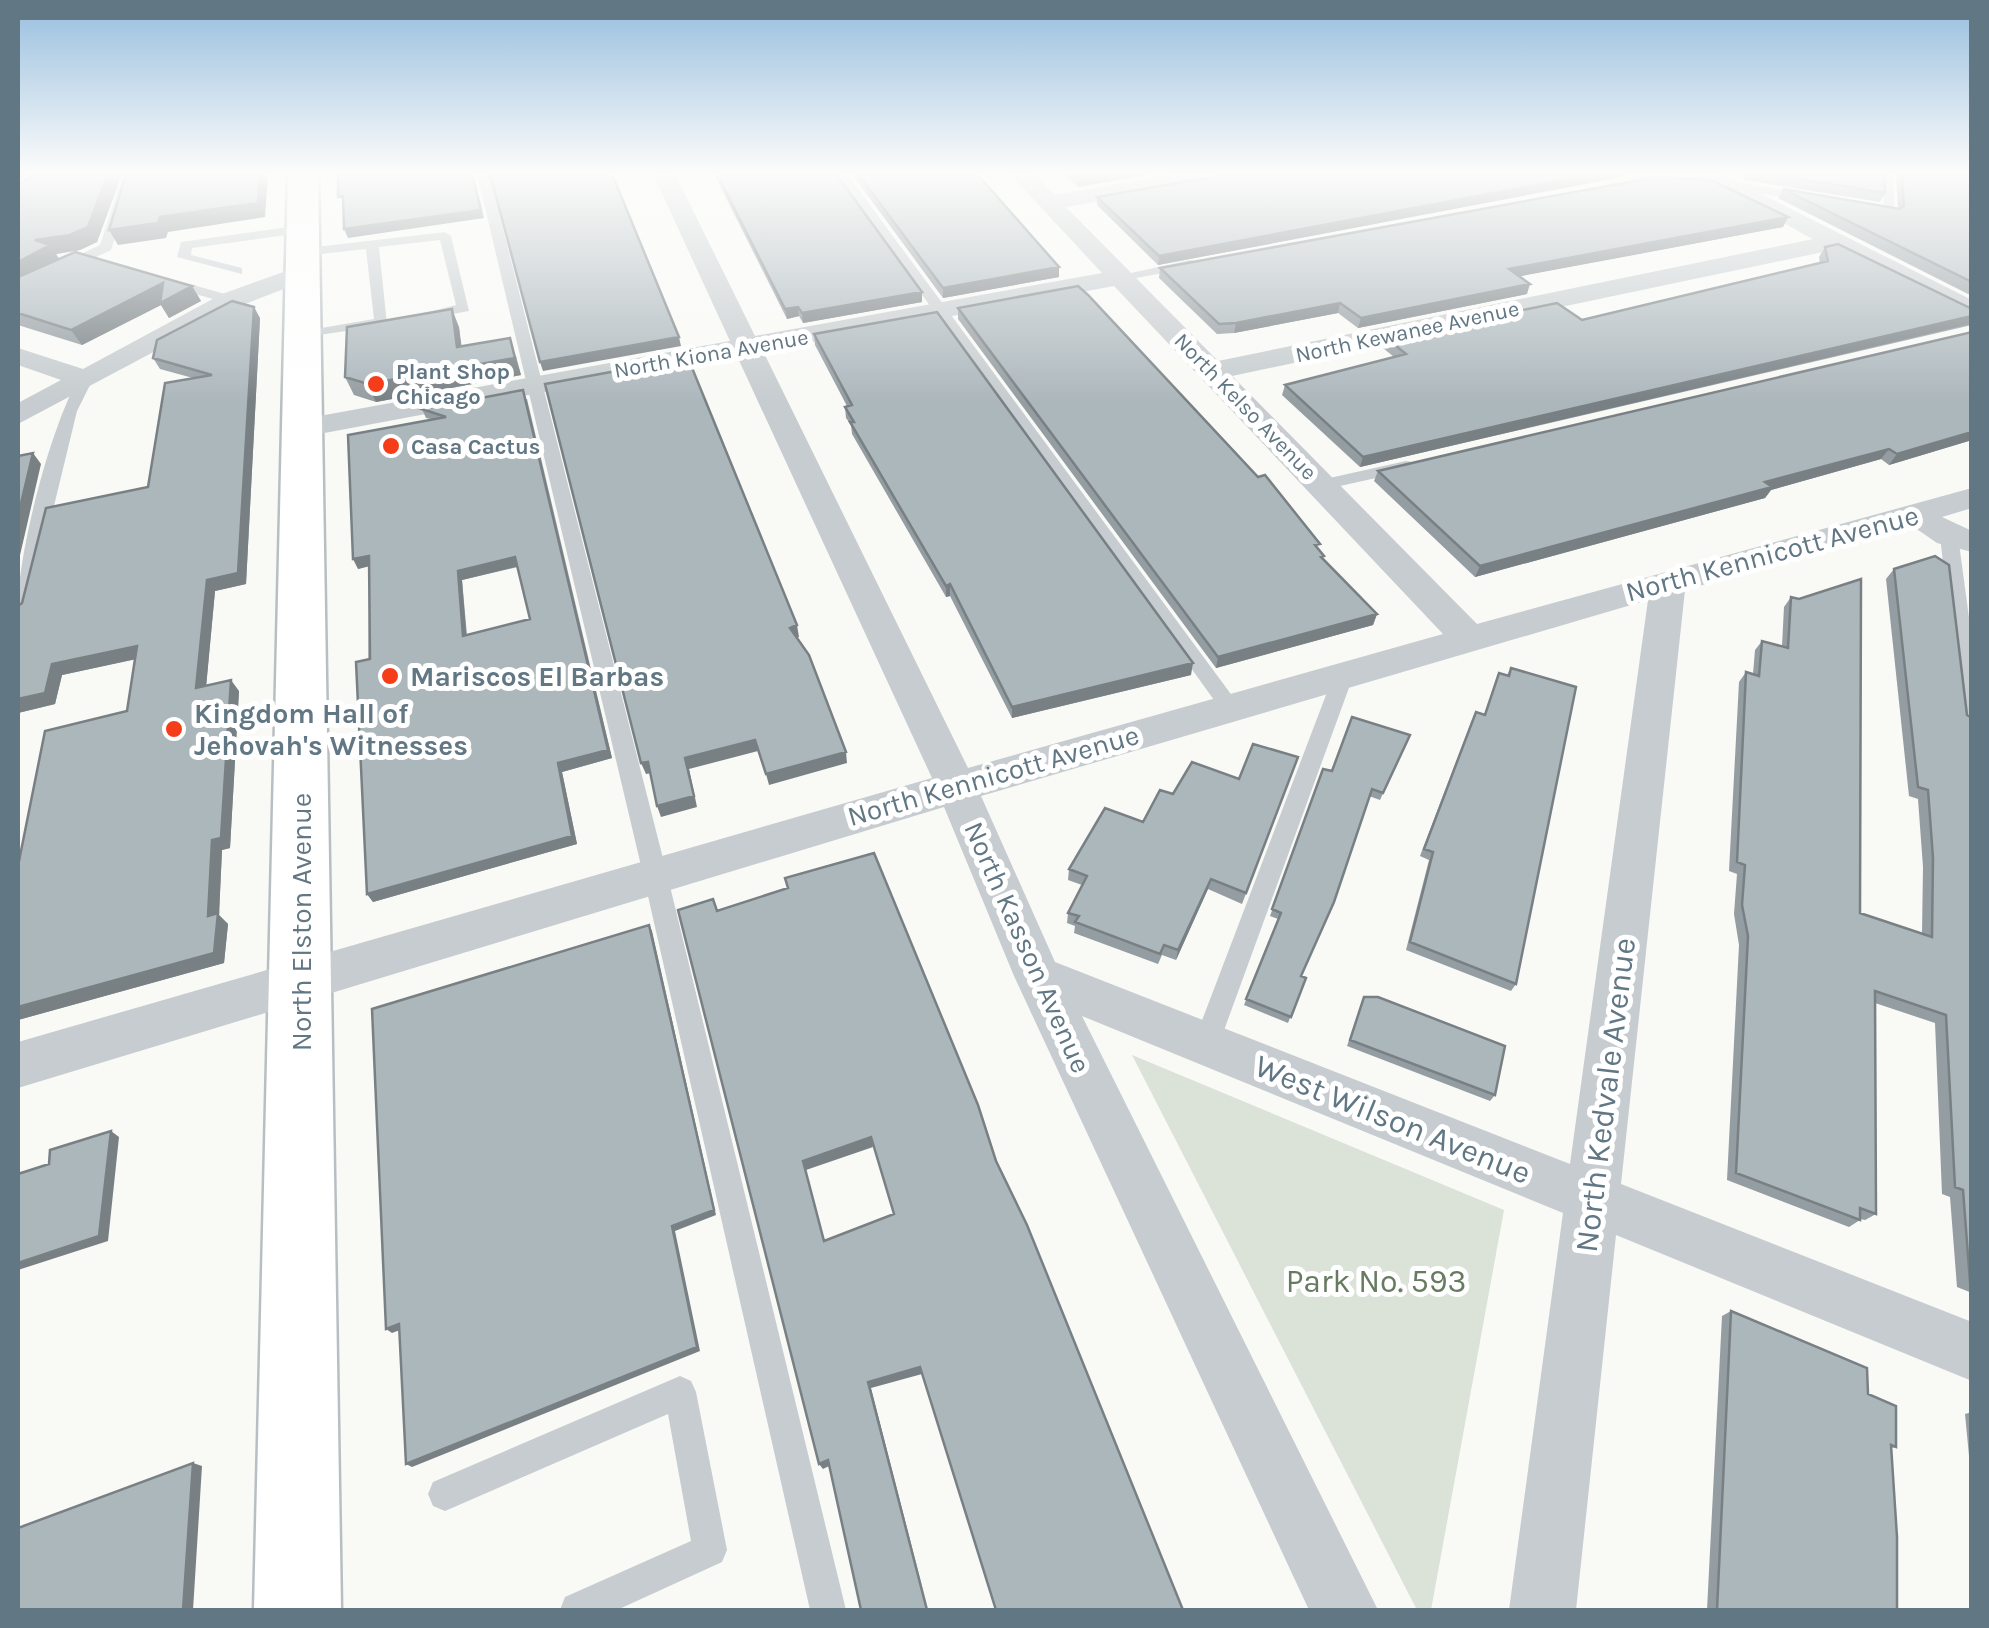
<svg xmlns="http://www.w3.org/2000/svg" width="1989" height="1628" viewBox="0 0 1989 1628" font-family="Karla,sans-serif">
	<rect width="100%" height="100%" fill="#f9f9f6"/>
	<path fill="#dbe2d7" d="M1132 1055 1504 1210 1431 1610H1417Z"/>
	<g fill="none" stroke-linecap="round" stroke-linejoin="round">
		<g stroke="#b8bfc3" stroke-width="5">
			<path id="secondary" d="M288 174H318L341 1610H254Z"/>
		</g>
		<path fill="#c6cccf" fill-rule="evenodd" d="M123 174H135L111 250 18 293V284L100 245Z
			M477 174H489L667 874 846 1610H810L643 874Z
			M835 174H847L1236 701 1239 706 1236 711H1222Z
			M1881 174H1893L1895 215 1862 208 1868 204 1884 207Z
			M1723 180 1812 194 1818 198 1812 202 1719 187V181Z
			M303 225 308 226V232L192 248 191 255 242 268V274L177 257 181 242Z
			M445 232 451 236 469 311 425 319 418 315 456 305 440 240 379 247 387 325 298 338V332L374 319 366 249 303 256 296 252 298 249Z
			M1190 260 1195 261V267L1120 281 1113 277Z
			M168 278 236 297 238 300 231 304 163 285V279Z
			M80 376 93 379 77 411 28 613 18 619C14 564 51 424 80 376Z
			M1406 461 1412 462V470L1322 490 1313 485 1316 481Z
			M1949 530 1958 536 1972 640V731L1961 724 1940 536Z
			M1344 667 1354 674 1219 1044 1215 1052 1206 1056 1197 1052 1193 1044 1334 674Z
			M680 1376 691 1381 696 1392 727 1550 722 1562 617 1610H560L565 1597 691 1541 668 1414 445 1511 433 1506 428 1494 433 1482Z"/>
		<path fill="#c6cccf" fill-rule="evenodd" d="M653 174H675L755 336 1102 273 1010 174H1034L1055 195 1176 174H1227L1216 181 1066 207 1218 361 1813 239C1777 221 1733 188 1692 183 1672 180 1639 188 1624 174H1714L1731 179 1972 300V319L1833 250 1232 376 1477 624 1972 488V508L1942 517 1972 531V552L1937 543 1911 525 1685 590 1621 1184 1972 1322V1381L1616 1235 1576 1610H1509L1563 1213 1082 1016 1378 1610H1309L1014 976 944 807 18 1088V1042L932 778 737 356 303 437 288 428 303 419 730 341ZM1114 286 1443 634 968 768 763 351ZM1648 600 1570 1164 1055 962 981 796Z
			M303 265 312 268 316 273 312 278 240 306 18 424V403L61 380 18 365V348L83 369 222 294Z"/>
		<use href="#secondary" fill="#fff" fill-rule="evenodd"/>
	</g>
	<path fill="#949da2" fill-rule="evenodd" d="M38 174H122L97 242 80 250 56 254 59 259 192 286 201 301 169 318 161 305 82 345 18 325V184Z
		M714 174H836L922 302 803 323 799 316 787 319Z
		M852 174H977L1059 267V277L943 298Z
		M1064 174H1153L1078 187Z
		M1744 174H1884L1885 193 1880 202 1744 180Z
		M1896 174H1972V296L1778 198 1783 189 1898 209Z
		M1218 176 1622 177 1158 265 1097 205V197Z
		M1788 217 1783 227 1519 276 1527 294 1358 328 1338 313 1234 333 1217 334 1159 278 1160 268Z
		M1825 247 1972 309V325L1360 467 1282 395 1285 385 1394 357 1383 348 1386 338 1582 320 1820 263 1819 257Z
		M958 308 1318 549 1324 556 1323 559 1377 614 1373 625 1216 668 958 319Z
		M260 318 246 584 215 591 206 686 239 691 230 848 222 850 219 915 228 924 224 963 18 1020V866L127 711 135 659 62 675 55 704 18 713 148 487 193 378 160 369 153 358Z
		M459 327 461 346 516 356 521 375 376 402 354 395 345 377Z
		M814 334 1191 675 1012 718 950 596 946 597 852 434 851 425 846 418 845 407 847 406 815 345Z
		M527 399 612 758 562 772 577 844 373 902 367 894 369 566 358 569 431 419 426 418 422 409ZM518 567 530 619 467 635 462 580Z
		M1972 440 1889 465 1881 459 1771 490 1765 498 1475 577 1374 481 1378 471Z
		M1894 569 1967 715 1972 718V1293L1957 1287 1950 1197 1942 1194 1935 1023 1875 1003 1876 1214 1865 1220 1860 1219V1220L1849 1227 1727 1180 1739 945 1734 914 1737 874 1729 871 1739 682 1746 672 1753 674 1755 650 1762 641 1782 646 1784 607 1791 597 1860 913 1922 933 1923 867 1918 799 1909 796 1886 579Z
		M1511 668 1516 984 1511 991 1406 950 1429 860 1420 856 1472 720 1484 715 1499 673 1507 675Z
		M1410 735 1380 800 1369 796 1301 976 1306 978 1288 1023 1244 1005 1278 919 1270 916 1323 769 1332 771Z
		M1294 768 1242 904 1208 889 1176 960 1162 955 1158 964 1074 933 1075 926 1067 923 1068 913 1082 885 1068 880 1069 869 1143 822 1173 794 1239 779Z
		M1364 997 1495 1095 1490 1101 1347 1046Z
		M1731 1311 1868 1394 1896 1447 1891 1448 1897 1610H1707L1722 1316Z
		M1972 1412V1487L1965 1414Z"/>
	<path fill="#788084" d="M18 174H32L18 180Z
		M108 174H122L97 242 80 250 56 254 60 260 18 282V262L35 240Z
		M260 174H268L265 217 168 232 166 238 118 245 109 230 160 217Z
		M472 174H476L473 175 484 218 348 238 344 229Z
		M1105 174H1153L1078 187V179Z
		M1595 174H1623L1622 177 1158 265 1159 256Z
		M1788 217 1783 227 1506 279 1509 269Z
		M1059 267V277L943 298V288Z
		M163 283 192 286 201 301 169 318 161 305 82 345 71 330Z
		M1530 284 1527 294 1358 328 1361 318Z
		M922 292V302L803 323 802 313Z
		M1340 303 1338 313 1234 333 1236 323Z
		M254 307 260 318 246 584 215 591 205 699 196 688 207 580Z
		M798 307 799 316 787 319 785 309Z
		M452 309 459 327 464 365 457 347Z
		M1972 316 1971 324 1360 467 1363 457Z
		M679 337 681 346 543 371 540 362Z
		M510 338 521 375 376 402 368 384Z
		M523 390 612 758 562 772 577 844 373 902 367 894 558 763Z
		M1972 432V440L1889 465 1897 454Z
		M1889 449 1881 459 1771 490 1765 498 1475 577 1480 566 1765 482Z
		M33 453 41 464 18 564V574V516Z
		M369 556 374 565 358 569 353 559Z
		M515 557 519 566 462 580 467 645 463 636 458 571Z
		M950 584V596L946 597V586Z
		M1377 614 1373 625 1216 668 1218 657Z
		M797 625 799 637 792 639 790 628Z
		M137 646 146 657 62 675 55 704 18 713V699L52 664Z
		M1193 663 1191 675 1012 718V707Z
		M231 680 239 691 230 848 222 850 219 915 228 924 224 963 18 1020V1007L208 916 212 840Z
		M755 740 758 751 689 769 697 807 661 817 657 806 685 758Z
		M846 752 847 763 769 785 766 774Z
		M648 762 652 773 646 774 641 763Z
		M1211 879 1208 889 1176 960 1178 950Z
		M649 925 652 931 716 1215 675 1231 700 1351 412 1467 406 1464 672 1226Z
		M111 1131 119 1137 108 1241 18 1270V1263Z
		M871 1137 873 1147 806 1170 803 1161Z
		M399 1324 405 1328 392 1333 386 1329Z
		M920 1367 922 1374 871 1388 928 1610 868 1382Z
		M828 1460 831 1465 823 1469 819 1464Z
		M193 1463 202 1466 193 1610H183Z"/>
	<path fill="#acb7bc" stroke="#788084" stroke-width="2.5" fill-rule="evenodd" d="M38 174H108L88 227 70 235 35 240 50 245 18 262V184Z
		M126 174H260L258 203 160 217 158 223 109 230Z
		M338 174H472L481 210 344 229 343 196 338 197Z
		M490 174H612L679 337 540 362Z
		M717 174H836L922 292 802 313 798 307 785 309Z
		M858 174H977L1059 267 943 288Z
		M1073 174H1105L1078 179Z
		M1220 174 1251 175 1595 174 1159 256 1097 197 1218 176Z
		M1770 174H1884L1885 193Z
		M1902 174H1972V282L1783 189 1900 209 1904 206Z
		M1657 177 1711 180 1788 217 1509 269 1530 284 1361 318 1340 303 1236 323 1219 324 1160 268Z
		M1838 244 1972 309V316L1363 457 1285 385 1406 354 1386 338 1557 303 1582 320 1828 261 1825 247Z
		M75 252 192 286 160 303 163 283 71 330 18 313V277Z
		M1078 286 1088 295 1258 477 1265 475 1320 544 1315 545 1324 556 1321 557 1377 614 1218 657 958 308Z
		M232 301 254 307 238 573 207 580 196 688 231 680 221 838 212 840 208 916 218 913 214 953 18 1007V866L45 731 127 711 137 646 52 664 45 693 18 699V606L22 603 46 508 148 487 165 383 212 375 153 358 157 340Z
		M452 309 457 347 510 338 515 358 368 384 345 377 347 327Z
		M937 312 1193 663 1012 707 950 584 946 586 850 422H854L845 407 852 405 814 334Z
		M1972 332V432L1897 454 1889 449 1765 482 1772 487 1480 566 1378 471Z
		M688 358 797 625 790 628 809 655 846 752 766 774 755 740 685 758 694 796 657 806 648 762 641 763 545 384Z
		M523 390 608 750 558 763 572 836 367 894 356 662 370 659 369 556 353 559 348 435 446 417 422 409ZM515 557 530 619 463 636 458 571Z
		M33 453 18 516V456Z
		M1935 556 1949 565 1967 715 1972 718V1282H1970L1963 1190 1955 1187 1946 1015 1875 991 1876 1214 1860 1208V1220L1736 1173 1748 936 1742 905 1745 865 1737 862 1746 672 1759 676 1762 641 1788 648 1791 597 1799 599 1861 579 1860 913 1932 937 1933 858 1928 790 1918 787 1894 569Z
		M1511 668 1576 687 1516 984 1410 942 1433 852 1424 849 1476 712 1485 715 1499 673 1509 676Z
		M1352 717 1410 735 1383 793 1372 789 1334 902 1301 976 1306 978 1291 1017 1246 999 1281 913 1272 909 1323 769 1332 771Z
		M1253 744 1298 757 1246 893 1211 879 1178 950 1164 945 1160 954 1075 922 1079 916 1068 913 1087 876 1069 869 1105 808 1143 822 1160 790 1173 794 1192 762 1239 779Z
		M874 853 978 1105 996 1161 1027 1225 1183 1610H996L920 1367 868 1382 927 1610H861L828 1460 819 1464 678 910 713 899 717 911 788 888 785 878ZM871 1137 894 1214 824 1241 803 1161Z
		M649 925 714 1210 672 1226 697 1347 406 1464 399 1324 386 1329 372 1009Z
		M1364 997H1378L1505 1046 1495 1095 1350 1040Z
		M111 1131 99 1236 18 1263V1174L49 1164 50 1150Z
		M1731 1311 1867 1368 1868 1394 1896 1406V1447L1891 1445 1897 1537V1610H1717Z
		M193 1463 183 1610H18V1528Z"/>
	<linearGradient id="sky" x2="0" y2="1"><stop stop-color="#97bede"/><stop offset="0.43" stop-color="#fcfcfb"/><stop offset="1" stop-color="#fcfcfb" stop-opacity="0"/></linearGradient>
	<rect width="1989" height="402" fill="url(#sky)"/>
	<g fill="#f63d19" stroke="#fff" stroke-width="4">
		<circle cx="376" cy="384" r="10"/>
		<circle cx="391" cy="446" r="10"/>
		<circle cx="390" cy="676" r="10"/>
		<circle cx="174" cy="729" r="10"/>
	</g>
	<g text-anchor="middle" stroke-width="10" stroke-linejoin="round" paint-order="stroke">
		<g font-size="22" fill="#617784" stroke="#fff">
			<text transform="translate(1407 331) rotate(-12)" y="8">North Kewanee Avenue</text>
			<text transform="translate(711 353) rotate(-10)" y="8">North Kiona Avenue</text>
			<text transform="translate(1246 406) rotate(46)" y="8">North Kelso Avenue</text>
		</g>
		<g font-size="22" font-weight="bold" fill="#617784" stroke="#fff" text-anchor="start">
			<text x="396" y="379">Plant Shop<tspan x="396" dy="25">Chicago</tspan></text>
			<text x="411" y="454">Casa Cactus</text>
		</g>
		<g font-size="28" fill="#617784" stroke="#fff">
			<text transform="translate(1772 553) rotate(-15)" y="10">North Kennicott Avenue</text>
			<text transform="translate(993 775) rotate(-16)" y="10">North Kennicott Avenue</text>
			<text transform="translate(301 922) rotate(-90)" y="10">North Elston Avenue</text>
			<text transform="translate(1028 947) rotate(66)" y="10">North Kasson Avenue</text>
		</g>
		<g font-size="28" font-weight="bold" fill="#617784" stroke="#fff" text-anchor="start">
			<text x="410" y="686">Mariscos El Barbas</text>
			<text x="194" y="723">Kingdom Hall of<tspan x="194" dy="32">Jehovah's Witnesses</tspan></text>
		</g>
		<g font-size="32" fill="#617784" stroke="#fff">
			<text transform="translate(1605 1095) rotate(-83)" y="11">North Kedvale Avenue</text>
			<text transform="translate(1393 1119) rotate(22)" y="11">West Wilson Avenue</text>
		</g>
		<g font-size="32" fill="#677b60" stroke="#fff">
			<text x="1376" y="1292">Park No. 593</text>
		</g>
	</g>
	<rect width="1989" height="1628" fill="none" stroke="#617784" stroke-width="40"/>
</svg>
